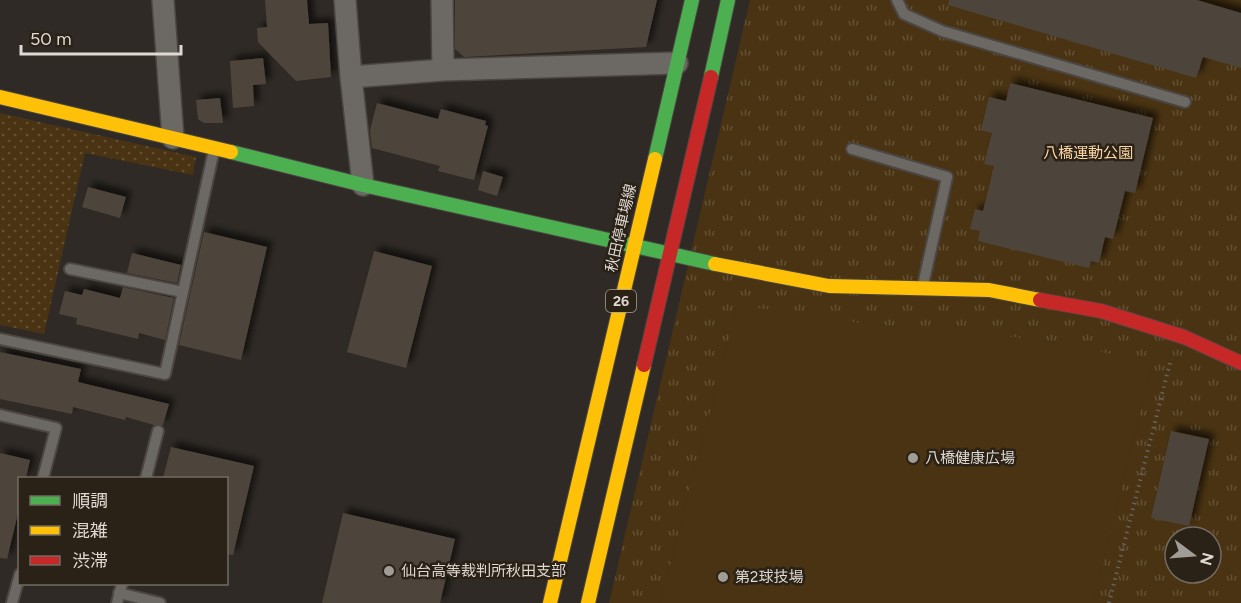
<svg xmlns="http://www.w3.org/2000/svg" width="1241" height="603" viewBox="0 0 1241 603" font-family="Figtree,'Noto Sans JP',sans-serif">
	<defs>
		<pattern id="grass-dots" width="8" height="8" patternUnits="userSpaceOnUse" patternTransform="scale(1.5)"><rect width="8" height="8" fill="#493312"/><path d="M2 2h.1M6 6h.1" fill="none" stroke="#635034" stroke-width="1.8" stroke-linecap="round"/></pattern>
		<pattern id="park-tufts" width="24" height="20" patternUnits="userSpaceOnUse" patternTransform="scale(1.5)"><rect width="24" height="20" fill="#493312"/><path d="M3 7l-1-3M5 7V3M7 7l1-3M15 17l-1-3M17 17v-4M19 17l1-3" fill="none" stroke="#635034"/></pattern>
		<filter id="shadow"><feDropShadow dx="5.5" dy="-5.5" stdDeviation="3" flood-color="#0009"/></filter>
	</defs>
	<rect width="100%" height="100%" fill="#2f2a25"/>
	<path fill="url(#grass-dots)" d="M0 113 196 157 193 175 85 153 44 334 0 325Z"/>
	<path fill="url(#park-tufts)" fill-rule="evenodd" d="M750 0H1241V603H609ZM1175 537H1211V573H1175Z"/>
	<path fill="#493312" d="M1197 0H1241V13Z
		M738 305 868 324 983 333 1071 344 1152 365 1093 603H660Z"/>
	<path fill="#4e453a" filter="url(#shadow)" d="M265 0H307L309 24 328 23 331 77 296 81 258 42 257 28 267 27Z
		M455 0H657L646 47 464 57 455 49Z
		M949 0H1197L1241 13V68L1203 57 1196 78 948 5Z
		M263 58 266 84 253 85 254 106 233 108 230 61Z
		M1010 83 1153 118 1135 193 1125 191 1113 239 1105 237 1099 263 1091 261 1089 268 978 241 980 231 970 229 975 209 983 211 994 166 984 164 992 133 981 130 989 97 1006 101Z
		M220 98 223 123H204L198 119 196 100Z
		M377 103 438 119 441 109 486 121 485 125 488 126 474 180 438 171 440 166 372 148 370 130Z
		M483 171 503 177 497 196 478 190Z
		M88 187 126 197 120 218 82 207Z
		M204 232 267 247 241 360 179 345Z
		M374 251 432 266 406 368 347 352Z
		M132 253 181 265 177 283 127 273Z
		M123 287 174 298 165 340 139 333 138 339 76 324 77 318 59 314 65 291 82 295 84 289 120 298Z
		M0 352 81 369 78 382 169 404 163 425H154L126 417 125 420 73 407 72 414 0 399Z
		M1171 431 1209 439 1189 526 1151 518Z
		M171 447 254 466 233 555 226 554V478H163Z
		M0 453 30 460 26 478H20V505L7 559 0 558Z
		M343 513 455 539 440 603H322Z"/>
	<g fill="none" stroke-linecap="round" stroke-linejoin="round">
		<g stroke="#4b4642" stroke-width="14">
			<path id="lane" d="M897 0 904 14 942 31 1185 102
				M852 149 947 177 923 285
				M70 269 183 292
				M0 339 165 374 214 150
				M0 415 56 428 43 478
				M146 478 158 431
				M119 593 160 603
				M12 603 20 574
				M117 603 122 584"/>
		</g>
		<g stroke="#4b4642" stroke-width="24">
			<path id="street" d="M163 0 173 138
				M345 0 351 77
				M443 70 677 63
				M363 185 351 77 443 70 442 0"/>
		</g>
		<g stroke="#4b4642" stroke-width="16">
			<path id="fast" d="M711 77 728 0
				M231 152 363 185 715 264
				M655 159 692 0"/>
		</g>
		<g stroke="#4b4642" stroke-width="16">
			<path id="slow" d="M0 97 231 152
				M715 264 829 286 989 290 1040 300
				M550 603 655 159
				M588 603 644 365"/>
		</g>
		<g stroke="#4b4642" stroke-width="16">
			<path id="jam" d="M1040 300 1101 311 1184 337 1241 363
				M644 365 711 77"/>
		</g>
		<path stroke="#66625f" stroke-width="4" stroke-dasharray="1.5 4.5" stroke-linecap="butt" d="M1109 603 1171 359"/>
		<use href="#lane" stroke="#6c6864" stroke-width="10"/>
		<use href="#street" stroke="#6c6864" stroke-width="21"/>
		<use href="#fast" stroke="#4caf50" stroke-width="14"/>
		<use href="#slow" stroke="#ffc107" stroke-width="14"/>
		<use href="#jam" stroke="#c62828" stroke-width="14"/>
	</g>
	<g fill="#a19c95" stroke="#2a2117" stroke-width="2">
		<circle cx="913" cy="458" r="6"/>
		<circle cx="389" cy="571" r="6"/>
		<circle cx="723" cy="577" r="6"/>
	</g>
	<g text-anchor="middle" stroke-width="5" stroke-linejoin="round" paint-order="stroke">
		<rect fill="#2a2117" stroke="#a9a29a" stroke-width="1.5" x="606" y="290" width="30" height="22" rx="4.5"/>
		<g font-size="14" font-weight="bold" fill="#dfd9d2">
			<text x="621" y="306">26</text>
		</g>
		<g font-size="15" fill="#fdd6a5" stroke="#2a2117">
			<text x="1088" y="158">八橋運動公園</text>
		</g>
		<g font-size="15" fill="#dfd9d2" stroke="#2a2117">
			<text transform="translate(621 228) rotate(-77)" y="5">秋田停車場線</text>
		</g>
		<g font-size="15" fill="#dfd9d2" stroke="#2a2117" text-anchor="start">
			<text x="925" y="463">八橋健康広場</text>
			<text x="401" y="576">仙台高等裁判所秋田支部</text>
			<text x="735" y="582">第2球技場</text>
		</g>
	</g>
	<rect x="18" y="477" width="210" height="108" fill="#2a2117" stroke="#726b62" stroke-width="1.5"/>
	<rect x="30" y="496" width="30" height="9" fill="#4caf50" stroke="#726b62" stroke-width="1.5"/>
	<text x="72" y="507" font-size="18" fill="#dfd9d2">順調</text>
	<rect x="30" y="526" width="30" height="9" fill="#ffc107" stroke="#726b62" stroke-width="1.5"/>
	<text x="72" y="537" font-size="18" fill="#dfd9d2">混雑</text>
	<rect x="30" y="556" width="30" height="9" fill="#c62828" stroke="#726b62" stroke-width="1.5"/>
	<text x="72" y="567" font-size="18" fill="#dfd9d2">渋滞</text>
	<g transform="translate(1193 555) rotate(106)"><circle r="28" fill="#2a2117" stroke="#726b62" stroke-width="1.5"/>
	<path d="M0-4.5L10 22L0 15L-10 22Z" fill="#a19c95"/>
	<text y="-9" font-size="16" font-weight="bold" text-anchor="middle" fill="#dfd9d2">N</text>
	</g>
	<path d="M21 45v9h160v-9" fill="none" stroke="#dfd9d2" stroke-width="3"/>
	<text x="30" y="45" font-size="18" fill="#dfd9d2" stroke="#2a2117" stroke-width="4.5" paint-order="stroke">50 m</text>
</svg>
